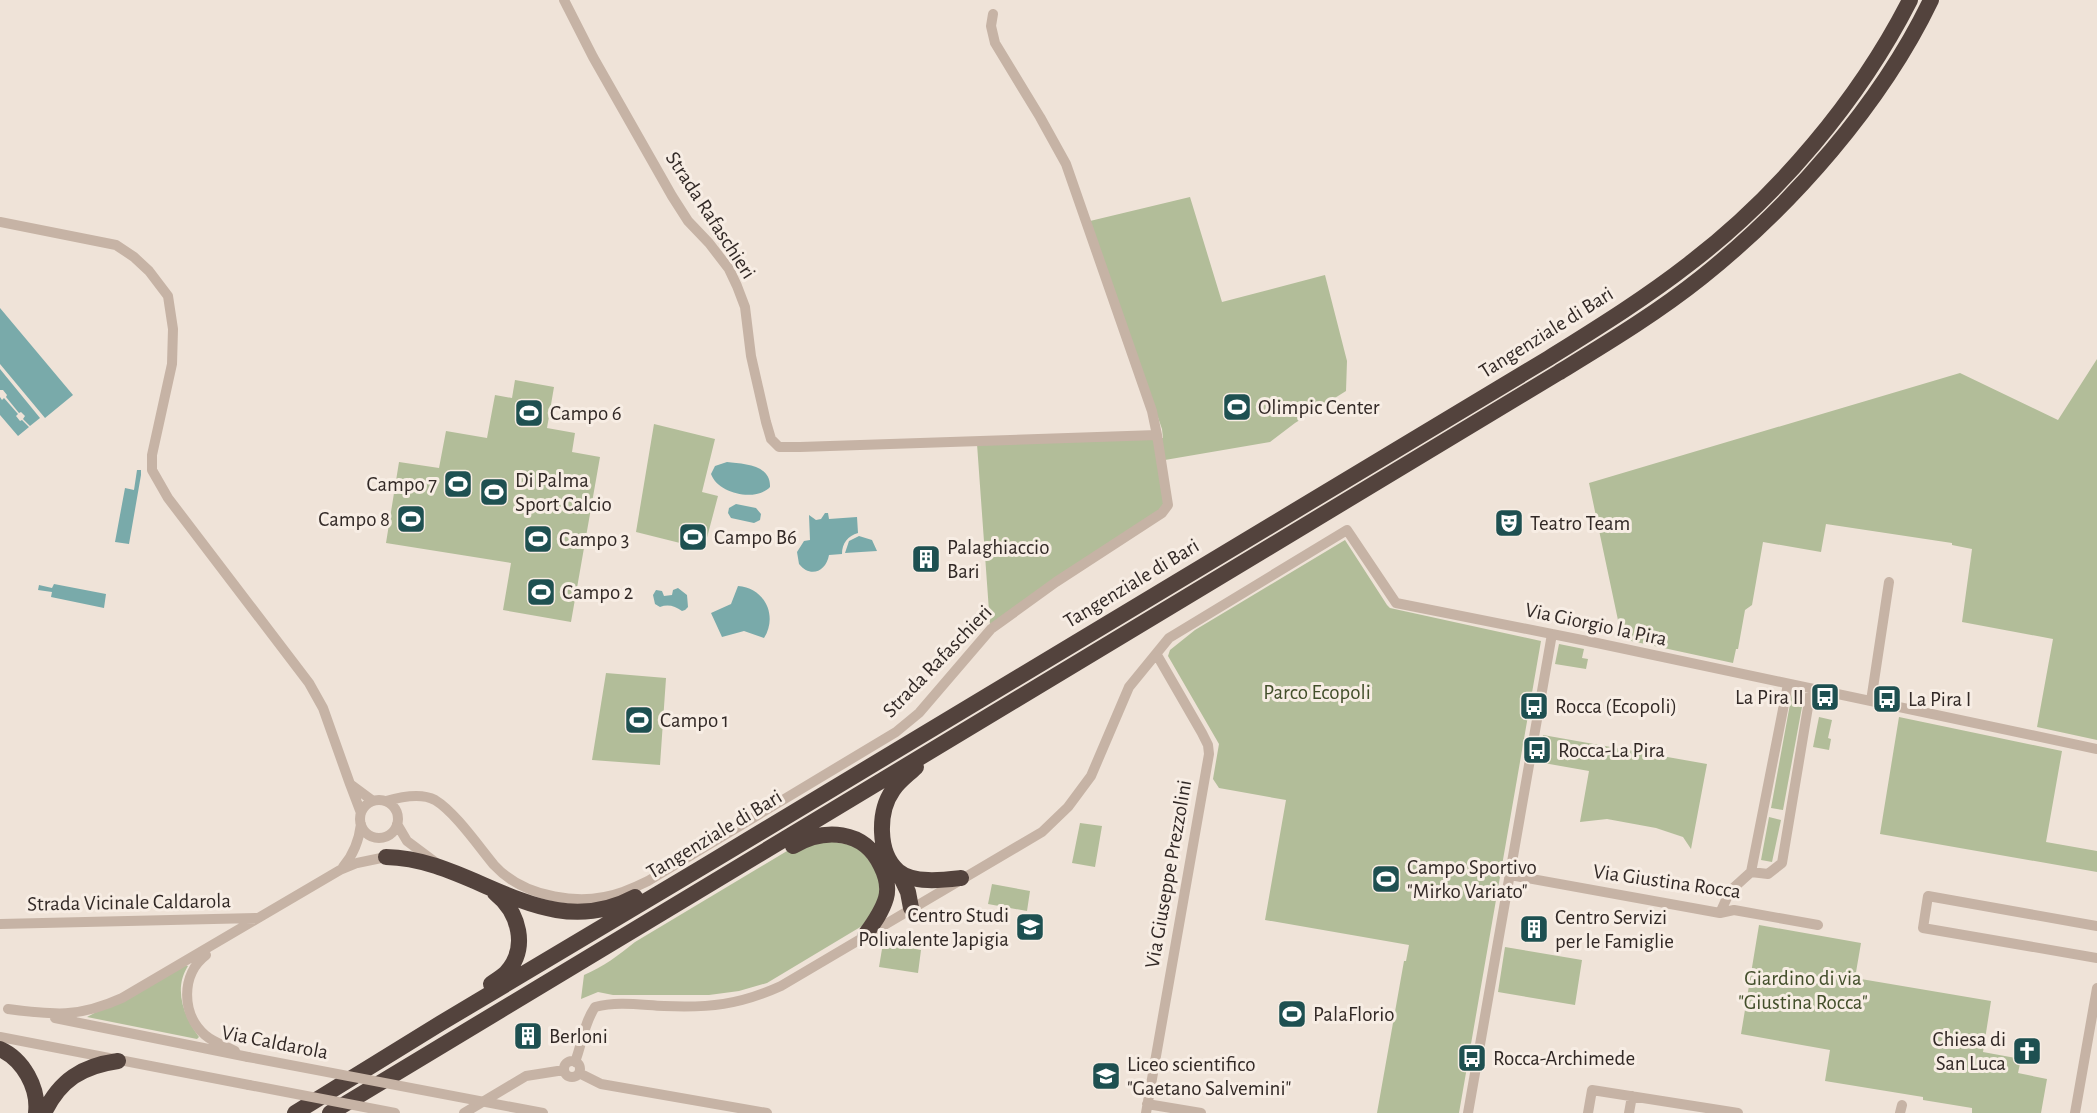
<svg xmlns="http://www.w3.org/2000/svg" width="2097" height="1113" viewBox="0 0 2097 1113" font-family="'Alegreya Sans',sans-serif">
	<rect width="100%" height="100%" fill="#efe3d8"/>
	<path fill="#b2bd99" d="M1190 197 1222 302 1325 275 1347 361 1346 391 1295 423 1270 442 1159 461 1168 505 990 625 977 444 1163 438 1162 429 1090 221Z
		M2097 359V740L2037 727 2053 639 1962 622 1972 549 1952 545V543L1826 524 1821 552 1763 542 1752 605 1745 610 1738 649H1736L1733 663 1622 639 1589 483 1960 373 2058 420Z
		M515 380 554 387 547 428 575 433 572 452 600 457 571 622 503 610 511 563 386 543 399 462 439 468 446 431 487 438 495 395 512 398Z
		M654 424 715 439 702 492 718 496 704 549 636 532Z
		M1345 540 1387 605 1390 608 1541 641 1459 1113H1377L1404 961H1406L1409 945 1265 920 1286 800 1219 788 1213 779 1219 744 1168 656 1170 650 1195 630Z
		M1559 644 1584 649 1582 658 1588 659 1586 669 1555 664Z
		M606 673 666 678 660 765 592 760Z
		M1792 693 1804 696 1783 810 1771 808Z
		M1819 717 1832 720 1828 738 1831 739 1829 750 1813 747Z
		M1899 717 2062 751 2046 842 2097 851V872L1880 834Z
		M1543 735 1707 764 1691 849 1683 837 1656 828 1607 819 1580 822 1589 771 1538 762Z
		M1769 817 1781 820 1772 862 1761 860Z
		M1080 823 1102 826 1095 867 1072 863Z
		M817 839 857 846 880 874 879 902 862 926 767 983 739 991 709 995H613L598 992 581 999 584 975C603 967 619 955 635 942L797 845Z
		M992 884 1030 891 1027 911 988 904Z
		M1759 925 1861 943 1855 978 1991 1001 1983 1052 2021 1059 2018 1073 2047 1079 2041 1113H1972V1108L1923 1100V1097L1825 1081 1830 1050 1741 1034Z
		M883 943 921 950 918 973 879 967Z
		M1505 947 1582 960 1575 1005 1498 992Z
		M185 965 188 966C173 989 184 1017 199 1037L197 1039 87 1017Z"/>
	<path fill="#79aaaa" d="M0 308 73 395 45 418 0 364Z
		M0 369 40 418 30 426 23 419 25 416 21 412 19 413 6 397 7 395 3 390H0Z
		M0 397 2 400 4 398 18 414 16 416 20 421 22 420 29 427 18 436 0 415Z
		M727 462C743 464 771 464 770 487 756 502 718 494 711 474L715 466Z
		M137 470H141V475L129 544 115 542 125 488 134 490Z
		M736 504 756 508 761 514 760 520 754 523 731 518 728 513 729 508Z
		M825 513H828L829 519 857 517 858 533C848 536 842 543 842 554L829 555C826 572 810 578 799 564L797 552 804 541 810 540 809 515 816 520 821 519Z
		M859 536 872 540 877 551 845 553 849 541Z
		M54 584 106 594 104 608 51 597 52 592 38 590 39 585 52 588Z
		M738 586C765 588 778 616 764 638L744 631 722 637 711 613 731 604Z
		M678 588 687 595 688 607 685 610 682 611C675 606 668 604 660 607L655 604 653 595 656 590 662 591 664 596 672 595 673 590Z"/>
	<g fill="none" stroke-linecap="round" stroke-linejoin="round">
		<path stroke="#c6b3a5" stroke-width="10" d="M993 14 991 26 995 43 1040 117 1066 164 1152 411 1157 435
			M0 222 116 245 134 257 149 271 168 296 173 329 172 364 152 455V470L168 498 309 683 323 708 350 784
			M1871 701 1889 582
			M360 819a19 19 0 1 1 38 0a19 19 0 1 1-38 0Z
			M386 801C400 797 422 793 435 800 455 812 479 847 494 865 524 898 582 907 623 892 631 889 640 885 648 881L896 732 919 713 991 629 1056 582 1162 513 1168 505 1157 435 800 447H779L771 439 766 422 751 356 745 307 737 286 729 269 709 243 688 221 672 196 593 57 564 0
			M361 813 350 784 373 801
			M397 824 407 841 435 862
			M343 867C354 854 359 841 361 824
			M1751 872 1768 874 1782 863 1811 689
			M1510 875 1720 913 1734 910 1818 925
			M1720 913 1730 891 1751 872 1788 684
			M0 924 256 918
			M2097 926 1928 896 1923 928 2097 958
			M206 955C181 974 181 1014 205 1035 213 1042 225 1046 235 1051
			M8 1009C54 1015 78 1018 122 998L340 870 357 863 386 857
			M55 1018 248 1057
			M0 1037 249 1085
			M564 1069a8 8 0 1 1 16 0a8 8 0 1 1-16 0Z
			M575 1062C582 1044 584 1023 595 1007 618 1001 641 1005 664 1006 709 1008 739 1005 781 986L1042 832 1068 807 1091 776 1129 687 1169 638 1347 530 1396 603 1597 643 2097 749
			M579 1073 601 1084 767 1113
			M1147 1104 1201 1113
			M464 1113 526 1076 564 1070
			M1146 1113 1209 754 1208 745 1202 733 1157 655
			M1468 1113 1552 634
			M1588 1113 1592 1090 1738 1113
			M1629 1113 1632 1096
			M1900 1113 1902 1105
			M2075 1113 2097 988"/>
		<path stroke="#53433d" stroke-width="16" d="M916 767C909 774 899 781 893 790 878 811 877 853 898 871 913 884 944 880 961 878
			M793 846C824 828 864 829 881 866 886 876 889 887 886 898 882 912 873 924 865 935
			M386 857C473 858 544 946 635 897
			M899 873 908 892 911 908
			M491 984C496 980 502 977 506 973 529 948 519 912 495 893
			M0 1049C23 1059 39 1088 36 1113
			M44 1113C60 1080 82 1066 118 1061
			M295 1113 441 1023 701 868 1549 358C1597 328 1644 299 1689 264 1778 196 1859 100 1910 0
			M330 1113 1558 373C1607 343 1657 313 1702 277 1792 205 1881 104 1931 0"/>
		<path stroke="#c6b3a5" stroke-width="10" d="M248 1057 543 1113
			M249 1085 395 1113"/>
	</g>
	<defs>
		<g id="stadium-square" transform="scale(1.5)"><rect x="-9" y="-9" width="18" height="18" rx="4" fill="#1e5051" stroke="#f7ede4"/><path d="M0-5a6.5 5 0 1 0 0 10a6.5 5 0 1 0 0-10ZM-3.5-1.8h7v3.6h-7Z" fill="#fff"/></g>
		<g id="theatre-square" transform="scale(1.5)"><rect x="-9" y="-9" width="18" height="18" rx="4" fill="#1e5051" stroke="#f7ede4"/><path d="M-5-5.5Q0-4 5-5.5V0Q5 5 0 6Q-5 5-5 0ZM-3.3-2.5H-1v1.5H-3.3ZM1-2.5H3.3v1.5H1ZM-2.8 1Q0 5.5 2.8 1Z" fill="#fff"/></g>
		<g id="building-square" transform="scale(1.5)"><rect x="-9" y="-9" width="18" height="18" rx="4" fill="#1e5051" stroke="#f7ede4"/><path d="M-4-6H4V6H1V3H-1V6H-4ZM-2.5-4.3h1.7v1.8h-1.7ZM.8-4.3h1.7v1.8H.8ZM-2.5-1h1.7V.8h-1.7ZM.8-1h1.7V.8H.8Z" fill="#fff"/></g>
		<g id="bus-square" transform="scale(1.5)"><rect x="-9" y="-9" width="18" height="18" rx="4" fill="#1e5051" stroke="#f7ede4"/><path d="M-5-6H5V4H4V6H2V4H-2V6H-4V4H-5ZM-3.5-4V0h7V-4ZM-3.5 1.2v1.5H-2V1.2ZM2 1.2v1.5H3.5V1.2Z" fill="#fff"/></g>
		<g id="school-square" transform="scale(1.5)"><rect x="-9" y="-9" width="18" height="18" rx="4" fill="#1e5051" stroke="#f7ede4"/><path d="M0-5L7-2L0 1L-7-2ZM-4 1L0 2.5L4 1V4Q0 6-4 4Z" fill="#fff"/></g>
		<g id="church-square" transform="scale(1.5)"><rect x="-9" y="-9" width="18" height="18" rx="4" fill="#1e5051" stroke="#f7ede4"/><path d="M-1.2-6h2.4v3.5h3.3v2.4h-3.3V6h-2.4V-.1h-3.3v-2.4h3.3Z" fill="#fff"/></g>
	</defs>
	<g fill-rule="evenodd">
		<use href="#stadium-square" x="1237" y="407"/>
		<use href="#stadium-square" x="529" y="413"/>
		<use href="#stadium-square" x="458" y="484"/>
		<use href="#stadium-square" x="494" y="492"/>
		<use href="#stadium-square" x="411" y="519"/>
		<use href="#theatre-square" x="1509" y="523"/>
		<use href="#stadium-square" x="693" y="537"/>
		<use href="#stadium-square" x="538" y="539"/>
		<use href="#building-square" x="926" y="559"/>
		<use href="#stadium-square" x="541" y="592"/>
		<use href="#bus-square" x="1825" y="697"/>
		<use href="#bus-square" x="1887" y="699"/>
		<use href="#bus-square" x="1534" y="706"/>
		<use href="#stadium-square" x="639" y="720"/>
		<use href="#bus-square" x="1537" y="750"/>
		<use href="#stadium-square" x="1386" y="879"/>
		<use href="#school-square" x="1030" y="927"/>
		<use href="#building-square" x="1534" y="929"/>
		<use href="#stadium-square" x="1292" y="1014"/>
		<use href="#building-square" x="528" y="1036"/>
		<use href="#church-square" x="2027" y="1051"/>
		<use href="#bus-square" x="1472" y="1058"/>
		<use href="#school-square" x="1106" y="1076"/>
	</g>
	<g text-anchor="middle" stroke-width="6" stroke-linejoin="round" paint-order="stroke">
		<g font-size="21" fill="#322926" stroke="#f7ede4">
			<text transform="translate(711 215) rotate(57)" y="7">Strada Rafaschieri</text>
			<text transform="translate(1546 332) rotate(-32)" y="7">Tangenziale di Bari</text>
			<text transform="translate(1131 583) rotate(-31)" y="7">Tangenziale di Bari</text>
			<text transform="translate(1596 624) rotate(12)" y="7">Via Giorgio la Pira</text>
			<text transform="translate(937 661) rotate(-46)" y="7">Strada Rafaschieri</text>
			<text transform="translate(714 834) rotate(-31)" y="7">Tangenziale di Bari</text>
			<text transform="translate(1168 874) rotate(-80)" y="7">Via Giuseppe Prezzolini</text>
			<text transform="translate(1667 881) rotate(8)" y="7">Via Giustina Rocca</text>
			<text transform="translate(129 902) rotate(-1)" y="7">Strada Vicinale Caldarola</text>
			<text transform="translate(275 1042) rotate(11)" y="7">Via Caldarola</text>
		</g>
		<g font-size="21" fill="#322926" stroke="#f7ede4" text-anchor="start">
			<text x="1258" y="414">Olimpic Center</text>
			<text x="550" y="420">Campo 6</text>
			<text x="515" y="487">Di Palma<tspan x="515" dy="24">Sport Calcio</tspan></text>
			<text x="437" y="491" text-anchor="end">Campo 7</text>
			<text x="390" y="526" text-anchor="end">Campo 8</text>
			<text x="1530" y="530">Teatro Team</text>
			<text x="714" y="544">Campo B6</text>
			<text x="559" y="546">Campo 3</text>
			<text x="947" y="554">Palaghiaccio<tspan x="947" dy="24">Bari</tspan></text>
			<text x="562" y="599">Campo 2</text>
			<text x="1804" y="704" text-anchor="end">La Pira II</text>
			<text x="1908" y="706">La Pira I</text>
			<text x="1555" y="713">Rocca (Ecopoli)</text>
			<text x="660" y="727">Campo 1</text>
			<text x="1558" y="757">Rocca-La Pira</text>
			<text x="1407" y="874">Campo Sportivo<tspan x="1407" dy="24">"Mirko Variato"</tspan></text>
			<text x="1009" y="922" text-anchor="end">Centro Studi<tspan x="1009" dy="24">Polivalente Japigia</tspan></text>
			<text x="1555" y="924">Centro Servizi<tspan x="1555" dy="24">per le Famiglie</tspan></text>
			<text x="1313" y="1021">PalaFlorio</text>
			<text x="549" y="1043">Berloni</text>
			<text x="2006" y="1046" text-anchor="end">Chiesa di<tspan x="2006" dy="24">San Luca</tspan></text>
			<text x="1493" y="1065">Rocca-Archimede</text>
			<text x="1127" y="1071">Liceo scientifico<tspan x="1127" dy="24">"Gaetano Salvemini"</tspan></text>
		</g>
		<g font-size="21" fill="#434f2b" stroke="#f7ede4">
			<text x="1317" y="699">Parco Ecopoli</text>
			<text x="1803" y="985">Giardino di via<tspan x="1803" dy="24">"Giustina Rocca"</tspan></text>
		</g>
	</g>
</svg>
